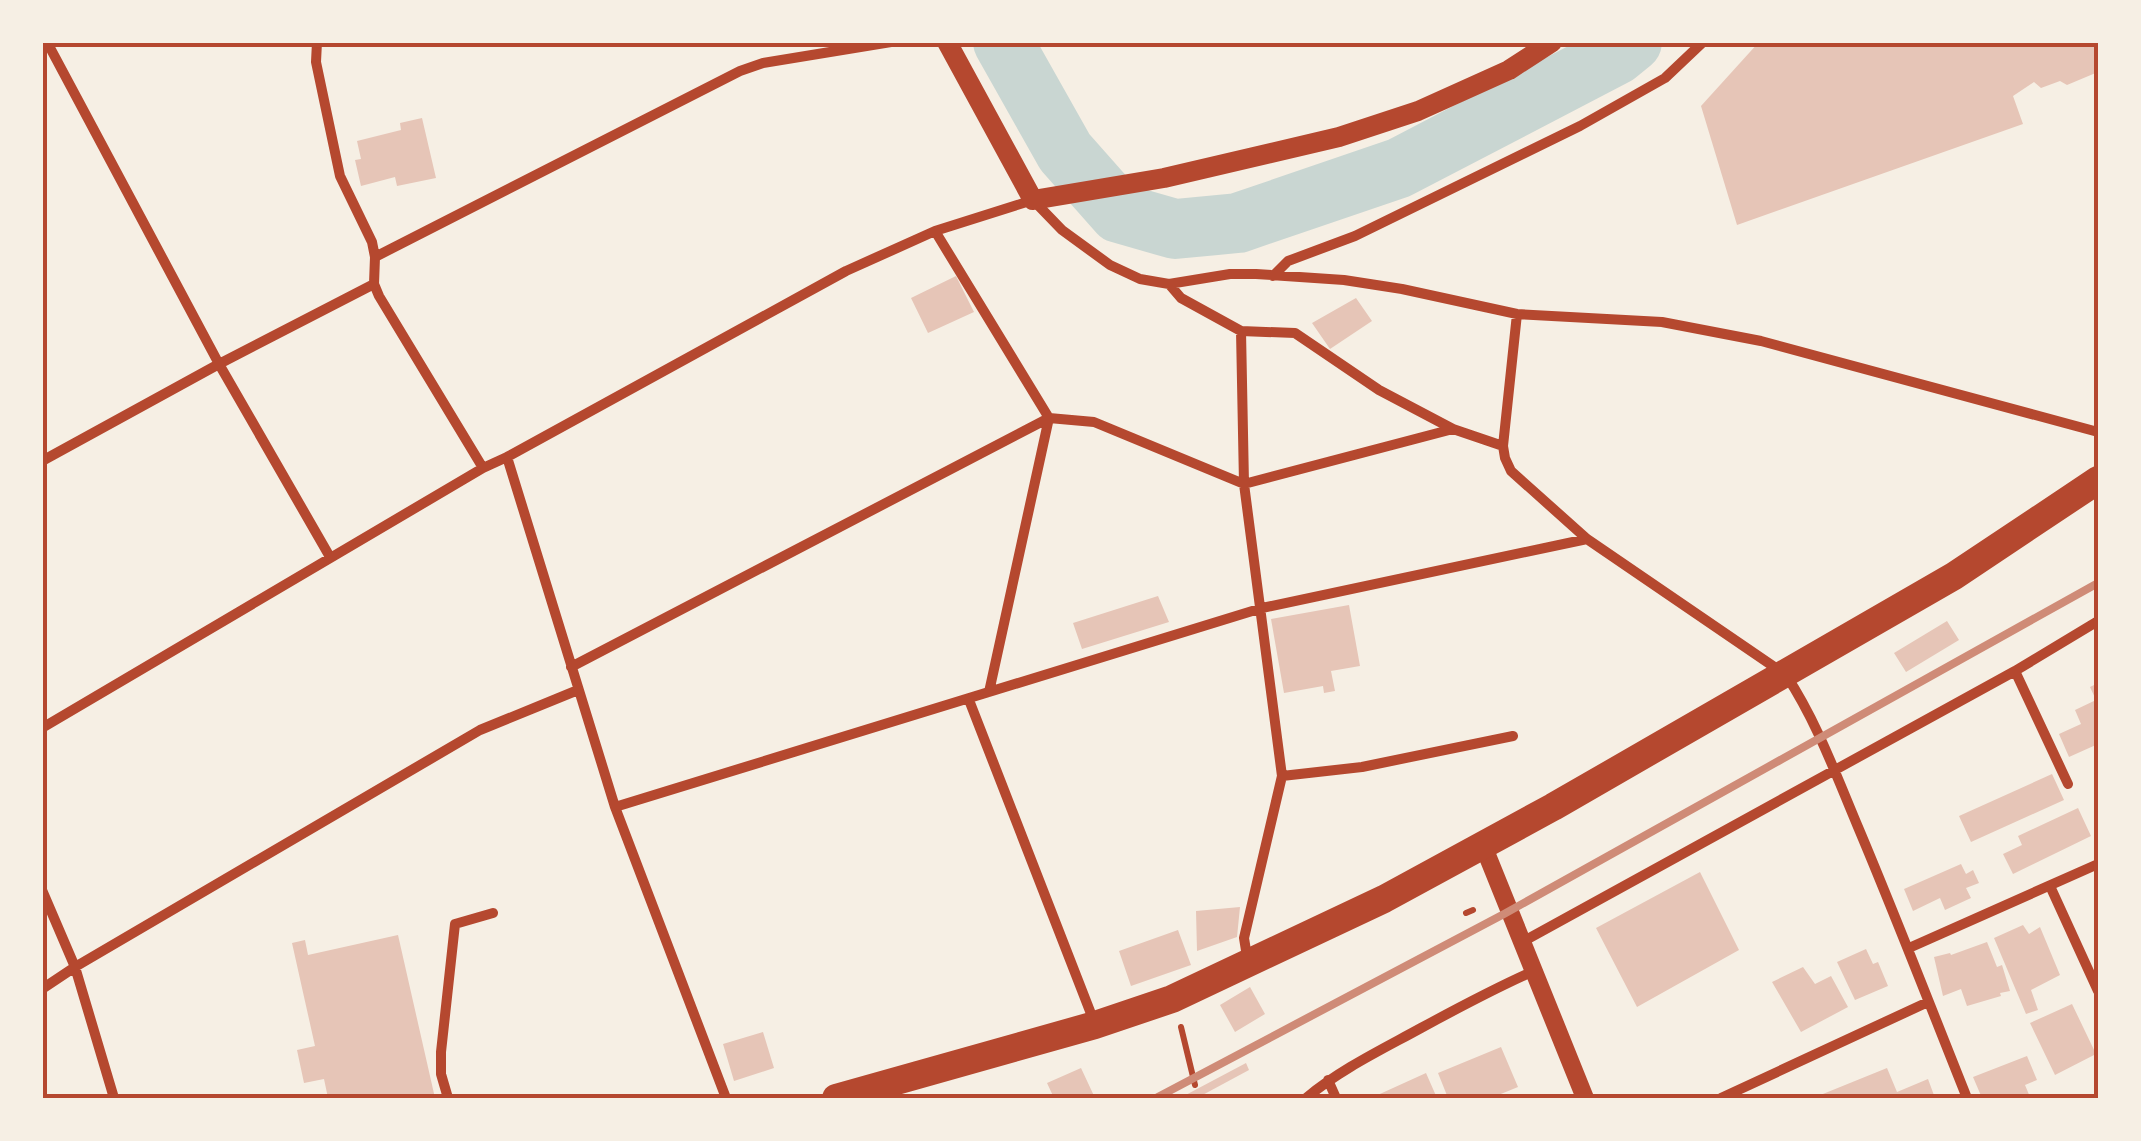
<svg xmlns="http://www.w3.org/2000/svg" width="2141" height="1141" viewBox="0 0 2141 1141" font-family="'Archivo Narrow',sans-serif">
	<rect width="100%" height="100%" fill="#f6efe4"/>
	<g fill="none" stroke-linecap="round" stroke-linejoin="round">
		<path stroke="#c9d6d2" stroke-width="60" d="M1003 42 1065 152 1119 213 1175 229 1238 223 1399 168 1616 55 1632 42"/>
	</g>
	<path fill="#e6c5b7" d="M1759 42H2098V72L2067 85 2060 81 2041 88 2034 82 2013 96 2023 124 1737 225 1701 106Z
		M422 118 436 178 397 186 395 177 361 186 355 160 361 159 357 141 401 130 400 123Z
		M956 276 974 312 928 333 911 298Z
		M1356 298 1372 321 1330 349 1312 323Z
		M1158 596 1169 622 1082 649 1073 623Z
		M1349 605 1360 666 1331 671 1335 691 1324 693 1323 686 1284 693 1271 619Z
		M1947 621 1959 640 1906 672 1894 653Z
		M2098 683V744L2069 757 2059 734 2081 724 2075 710 2096 700 2090 687Z
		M2052 774 2064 800 1971 842 1959 816Z
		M2078 808 2091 836 2013 874 2003 854 2022 845 2018 836Z
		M1961 864 1966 874 1973 870 1979 883 1966 888 1971 898 1945 910 1940 898 1913 911 1904 889Z
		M1700 872 1739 950 1637 1007 1596 928Z
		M1240 907 1237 937 1197 951 1196 911Z
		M2023 925 2029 934 2040 927 2060 975 2031 990 2038 1010 2026 1014 1994 938Z
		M1178 930 1191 965 1131 986 1119 951Z
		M398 935 435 1098H328L324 1079 304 1083 297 1050 315 1046 292 943 305 940 308 955Z
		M1987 942 1997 967 2002 965 2010 991 2000 993 2001 996 1967 1006 1961 989 1943 996 1934 957 1950 953 1951 955Z
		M1866 949 1873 964 1878 962 1888 986 1855 1000 1837 962Z
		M1803 967 1815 984 1831 976 1848 1007 1801 1032 1772 982Z
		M1250 987 1265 1014 1235 1032 1220 1005Z
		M2072 1004 2096 1054 2055 1075 2030 1023Z
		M763 1032 774 1068 734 1081 723 1044Z
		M1501 1047 1518 1087 1491 1098H1448L1438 1073Z
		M2027 1056 2037 1080 2025 1085 2030 1097 1982 1098 1973 1077Z
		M1246 1063 1249 1070 1197 1098H1180Z
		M1081 1068 1095 1098H1054L1047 1083Z
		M1887 1068 1897 1092 1928 1079 1935 1098H1813Z
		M1426 1073 1437 1098H1371Z"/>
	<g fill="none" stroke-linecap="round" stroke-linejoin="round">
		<path stroke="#b5482f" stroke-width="6" d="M1466 913 1473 910
			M1181 1027 1195 1085"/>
		<path stroke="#b5482f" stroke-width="10" d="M47 42 219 364 330 557
			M317 42 316 62 340 176 372 242 375 257 374 284 379 296 483 468
			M935 231 1049 418 1094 422 1244 484 1453 429
			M375 257 740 71 763 63 891 42
			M1273 276 1288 261 1355 236 1580 126 1665 78 1703 42
			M1169 284 1181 298 1241 331 1295 333 1379 390 1453 429 1503 446
			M1517 314 1503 446 1505 458 1511 471 1587 539 1786 675C1817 722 1836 775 1858 827 1896 917 1931 1008 1967 1098
			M1241 331 1244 484 1282 776 1244 938 1248 963
			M507 457 615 807 726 1098
			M42 461 219 364 374 284
			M571 667 1049 418
			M2015 671 2068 784
			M989 692 1049 418
			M969 700 1095 1024
			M42 728 483 468 507 457 846 271 935 231 1033 200 1062 230 1110 265 1140 279 1169 284 1230 274H1256L1344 280 1402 289 1517 314 1662 322 1761 341 2098 432
			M1282 776 1362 767 1513 736
			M615 807 1262 608 1587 539
			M2050 886 2098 991
			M42 890 75 967 114 1098
			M1522 942 2015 671 2098 621
			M1909 948 2098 864
			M42 989 75 967 480 730 578 690
			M1328 1080 1336 1098
			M448 1098 441 1074V1052L455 924 493 913
			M1306 1098C1341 1069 1381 1050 1421 1028 1458 1008 1495 988 1534 971
			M1721 1098 1928 1002"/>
		<path stroke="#b5482f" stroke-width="18" d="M1483 845 1585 1098"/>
		<path stroke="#b5482f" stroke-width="20" d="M947 42 1033 200 1164 178 1339 137 1418 111 1509 70 1552 42"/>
		<path stroke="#b5482f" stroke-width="28" d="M836 1098 1095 1025 1172 999 1384 899 1553 807 1954 576 2098 480"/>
		<path stroke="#cf8b77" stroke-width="8" d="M1156 1098 1504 914 2098 583"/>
	</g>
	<rect width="2141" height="1141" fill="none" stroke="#f6efe4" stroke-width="90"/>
	<rect x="45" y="45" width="2051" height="1051" fill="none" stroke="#b5482f" stroke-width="4"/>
</svg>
